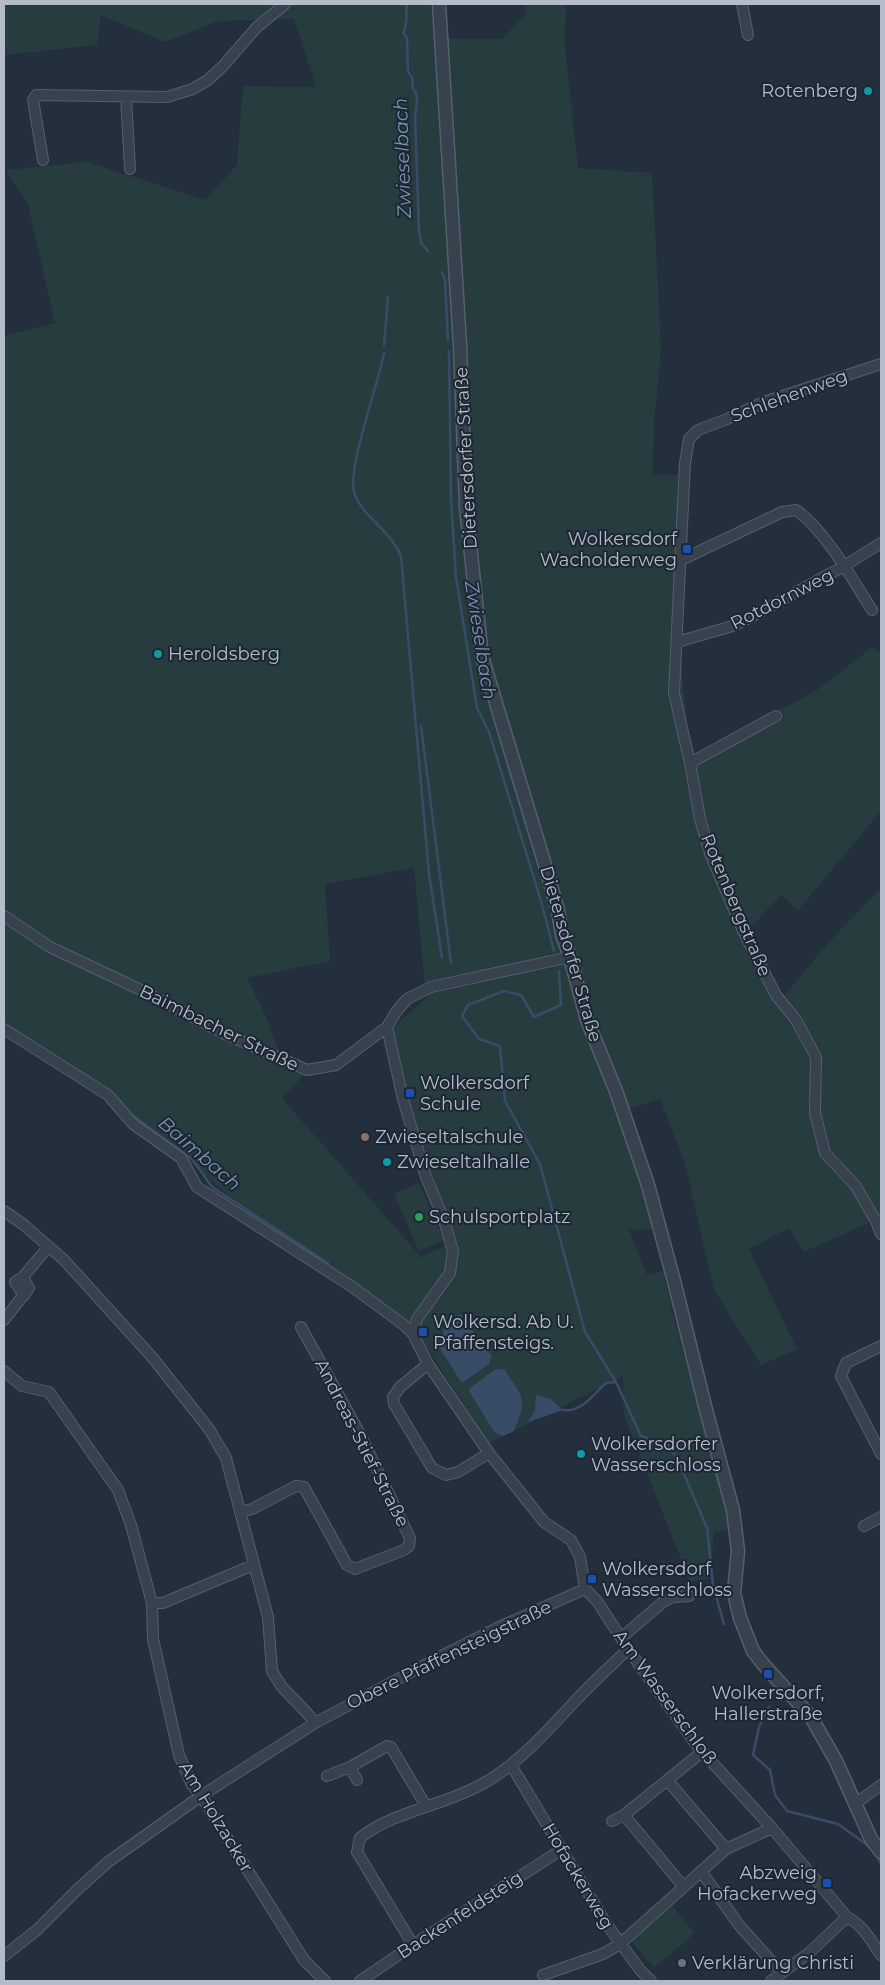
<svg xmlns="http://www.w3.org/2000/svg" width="885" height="1985" viewBox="0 0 885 1985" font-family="Montserrat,sans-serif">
	<rect width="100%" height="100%" fill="#242f3e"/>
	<path fill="#263c3f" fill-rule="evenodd" d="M4 4H431L435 39H502L525 15 526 4H566L565 46 578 168 652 173 661 349 654 424 653 475H679V645L691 760 820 688 872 647 881 653V811L798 910 781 895 743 936 779 1002 830 941 881 888V1217L804 1252 789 1228 749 1249 797 1349 761 1365 714 1290 685 1164 660 1099 625 1110 662 1229 629 1230 647 1275 663 1271 676 1327 700 1409 730 1529 714 1532 710 1578 690 1582 624 1415 623 1376 489 1443 415 1329 355 1282 265 1226 168 1144 75 1071 4 1029V336L55 323 28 205 6 170 87 162 205 200 237 165 243 86 316 87 294 19 218 21 165 42 101 15 97 45 4 55ZM414 868 426 998 385 1035 450 1244 421 1257 282 1098 304 1075 284 1067 267 1019 247 978 330 961 325 884Z
		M419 1183 444 1240 419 1251 394 1194Z
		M672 1906 695 1933 654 1968 631 1940Z"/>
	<path fill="#394c67" d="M460 1314 492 1356 489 1364 462 1383 440 1349 444 1328Z
		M504 1369C523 1398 528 1397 514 1431L503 1436 494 1432 469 1391 470 1388 494 1370Z
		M536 1395 551 1399 563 1410 528 1422 535 1410Z"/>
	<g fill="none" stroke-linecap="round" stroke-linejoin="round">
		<path stroke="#394c67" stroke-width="2.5" d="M407 4C405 16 409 21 403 33L407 38 408 72 412 77 413 89C420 96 416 107 415 117L419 231 421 243 428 251
			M442 273 445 280 448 340
			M384 345 388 297
			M449 351 451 499 456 577 477 708 489 732 541 901 554 951
			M384 353C379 383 345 473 355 495 364 518 391 531 401 556L429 874 442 958
			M421 726 451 963
			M559 971 561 1005 534 1017 521 995 504 991 468 1005 462 1016 479 1039 500 1046 505 1101 540 1164 585 1332 616 1382 641 1436 668 1445 678 1460 707 1528 713 1585 724 1624
			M128 1112 193 1160 212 1187 328 1263
			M563 1410C581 1413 594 1394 606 1383L616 1382
			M769 1707 759 1727 753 1755 770 1770 775 1795 787 1811 838 1824 870 1847
			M877 1855 881 1864"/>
		<g stroke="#565f6c" stroke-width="12">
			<path id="minor" d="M742 4 748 35
				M126 97 130 169
				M43 160 33 100 36 95 167 97 193 89 208 80 223 66 257 27 285 4
				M881 364 764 402 727 419 698 430 689 439 685 463 674 693 690 763 700 819 711 856 744 933 776 995 796 1020 816 1057 815 1113 825 1153 855 1185 876 1221 881 1234
				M681 560 782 512 796 510C824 529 853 580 872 610
				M677 642 736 625 844 566 881 543
				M690 763 776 716
				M4 916 50 947 143 991 223 1033 307 1070 336 1065 387 1027 396 1012 407 999 431 987 570 957
				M387 1027 403 1099 426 1177 444 1220 453 1251 450 1273 417 1319 413 1334
				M4 1029 108 1095 133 1124 181 1158 197 1187 351 1286 404 1325 413 1334 428 1364 489 1453 544 1522 571 1540 580 1557 585 1589 597 1601 628 1649 698 1747 772 1828 847 1917C863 1925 871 1941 881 1955
				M4 1211 24 1225 64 1260 152 1357 209 1429 226 1458 268 1617 272 1671 282 1687 307 1713 315 1723
				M24 1296 15 1282 23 1277 48 1247
				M4 1320 29 1288 23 1277
				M881 1346 846 1363 841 1376 881 1454
				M428 1364 400 1387 393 1397 394 1404 432 1468 446 1475 458 1472 489 1453
				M4 1371 22 1386 49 1392 118 1490 131 1525 152 1603 153 1639 179 1755 192 1785 201 1796 304 1960 325 1981
				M240 1512 252 1509 296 1486 304 1487 347 1565 355 1569 404 1550 409 1546 410 1538 360 1434 301 1327
				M864 1526 881 1517
				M152 1603H163L253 1565
				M621 1638 663 1602 673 1597 689 1596
				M511 1765 606 1923 640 1970 651 1981
				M350 1767 357 1780
				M327 1776 350 1767 387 1746 391 1747 426 1806
				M668 1781 726 1849
				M855 1804 881 1785
				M624 1815 683 1886
				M612 1821 624 1815 702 1752
				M701 1871 739 1925 782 1973
				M413 1945 357 1852 360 1838C393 1811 447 1805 484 1783 521 1762 548 1730 577 1699 593 1682 611 1666 628 1649
				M4 1956 37 1930 78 1889 108 1862 201 1796 315 1723 449 1652 499 1627 585 1589
				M543 1975 603 1954 620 1944 726 1849 772 1828
				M360 1981 413 1945 561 1850
				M771 1981 810 1952 847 1917"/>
		</g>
		<g stroke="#565f6c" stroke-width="15">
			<path id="tertiary" d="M439 4 460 345 466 507 482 657 542 855 558 910 562 935 570 957 587 1020 616 1091 648 1185 674 1281 706 1410 733 1510 738 1551 734 1593 740 1618 753 1651 763 1664 811 1717 836 1761 871 1839 881 1852"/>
		</g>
		<use href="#minor" stroke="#38414e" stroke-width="10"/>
		<use href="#tertiary" stroke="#38414e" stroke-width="12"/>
	</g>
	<g fill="#0f9aa8" stroke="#1d2633" stroke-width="2">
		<circle cx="868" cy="91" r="5"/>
		<circle cx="158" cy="654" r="5"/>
		<circle cx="387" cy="1162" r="5"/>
		<circle cx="581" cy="1454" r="5"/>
	</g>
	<g fill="#1a4fb4" stroke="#1d2633" stroke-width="2">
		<rect x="682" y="544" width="10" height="10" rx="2.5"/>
		<rect x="405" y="1088" width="10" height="10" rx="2.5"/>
		<rect x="418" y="1327" width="10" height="10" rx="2.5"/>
		<rect x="587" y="1574" width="10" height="10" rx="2.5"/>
		<rect x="763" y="1669" width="10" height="10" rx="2.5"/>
		<rect x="822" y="1878" width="10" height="10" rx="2.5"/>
	</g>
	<circle fill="#8d6e63" stroke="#1d2633" stroke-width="2" cx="365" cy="1137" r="5"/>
	<circle fill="#2e9e5b" stroke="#1d2633" stroke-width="2" cx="419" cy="1217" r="5"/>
	<circle fill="#6b7280" stroke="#1d2633" stroke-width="2" cx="682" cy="1963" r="5"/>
	<g text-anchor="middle" stroke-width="4" stroke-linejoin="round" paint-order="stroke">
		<g font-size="18" fill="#b4bcc9" stroke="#1d2633" text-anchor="start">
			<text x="858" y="97" text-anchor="end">Rotenberg</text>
			<text x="677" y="545" text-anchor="end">Wolkersdorf<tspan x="677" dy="21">Wacholderweg</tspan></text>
			<text x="168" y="660">Heroldsberg</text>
			<text x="420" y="1089">Wolkersdorf<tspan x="420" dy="21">Schule</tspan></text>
			<text x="375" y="1143">Zwieseltalschule</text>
			<text x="397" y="1168">Zwieseltalhalle</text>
			<text x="429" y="1223">Schulsportplatz</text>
			<text x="433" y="1328">Wolkersd. Ab U.<tspan x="433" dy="21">Pfaffensteigs.</tspan></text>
			<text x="591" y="1450">Wolkersdorfer<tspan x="591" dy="21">Wasserschloss</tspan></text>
			<text x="602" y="1575">Wolkersdorf<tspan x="602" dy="21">Wasserschloss</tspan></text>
			<text x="768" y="1699" text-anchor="middle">Wolkersdorf,<tspan x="768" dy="21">Hallerstraße</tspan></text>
			<text x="817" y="1879" text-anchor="end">Abzweig<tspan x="817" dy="21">Hofackerweg</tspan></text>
			<text x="692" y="1969">Verklärung Christi</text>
		</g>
		<g font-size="18" fill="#b4bcc9" stroke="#1d2633">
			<text transform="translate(789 396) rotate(-20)" y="6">Schlehenweg</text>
			<text transform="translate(466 458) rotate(-93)" y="6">Dietersdorfer Straße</text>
			<text transform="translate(782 599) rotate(-27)" y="6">Rotdornweg</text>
			<text transform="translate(736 905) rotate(67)" y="6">Rotenbergstraße</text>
			<text transform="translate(571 954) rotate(74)" y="6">Dietersdorfer Straße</text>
			<text transform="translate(219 1028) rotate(26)" y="6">Baimbacher Straße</text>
			<text transform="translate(362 1443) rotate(63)" y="6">Andreas-Stief-Straße</text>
			<text transform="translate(449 1655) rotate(-26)" y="6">Obere Pfaffensteigstraße</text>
			<text transform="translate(665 1697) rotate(54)" y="6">Am Wasserschloß</text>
			<text transform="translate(216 1817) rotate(59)" y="6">Am Holzacker</text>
			<text transform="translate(578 1876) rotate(59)" y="6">Hofackerweg</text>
			<text transform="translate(460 1915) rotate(-33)" y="6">Backenfeldsteig</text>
		</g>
		<g font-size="19" font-style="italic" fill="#7c92b1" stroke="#1d2633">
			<text transform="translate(402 158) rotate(-92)" y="7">Zwieselbach</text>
			<text transform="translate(481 640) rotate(81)" y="7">Zwieselbach</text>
			<text transform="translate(200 1153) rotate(41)" y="7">Baimbach</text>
		</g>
	</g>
	<rect width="885" height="1985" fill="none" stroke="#b4bcc9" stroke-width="10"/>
</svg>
